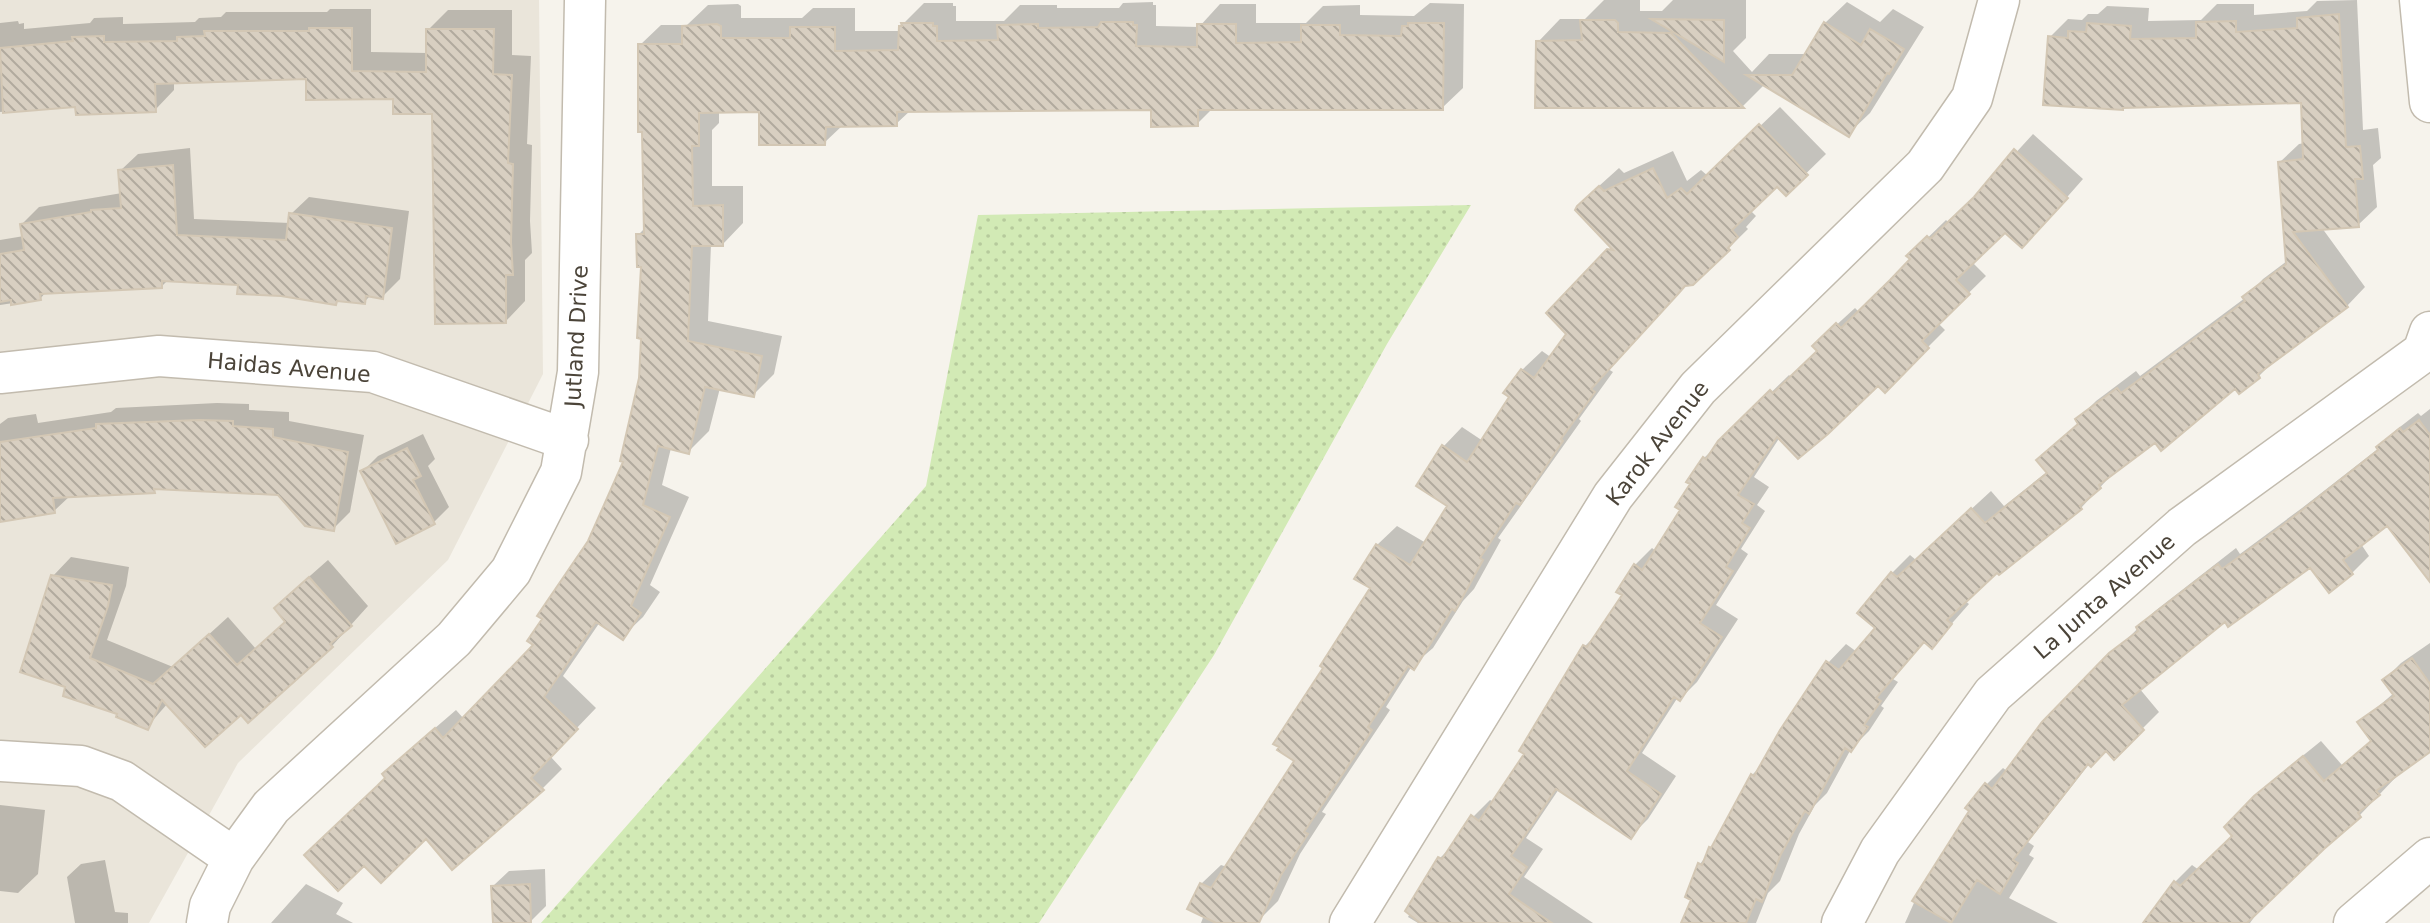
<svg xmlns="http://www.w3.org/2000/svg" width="2430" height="923" viewBox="0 0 2430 923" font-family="'DejaVu Sans',sans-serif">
	<defs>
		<pattern id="grass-dots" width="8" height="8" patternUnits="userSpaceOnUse" patternTransform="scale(2)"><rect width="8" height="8" fill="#d2eab5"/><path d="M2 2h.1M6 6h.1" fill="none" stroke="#b6ca9c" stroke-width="1.8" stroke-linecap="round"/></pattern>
		<pattern id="building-back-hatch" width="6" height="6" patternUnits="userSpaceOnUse" patternTransform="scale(2)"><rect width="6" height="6" fill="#d8cfc1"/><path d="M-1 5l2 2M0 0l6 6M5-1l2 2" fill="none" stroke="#b1aa9e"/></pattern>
	</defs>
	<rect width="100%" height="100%" fill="#f6f3ec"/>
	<path fill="#eae5da" d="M0 0H539L543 374 448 560 238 763 149 923H0Z"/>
	<path fill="url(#grass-dots)" d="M1471 205 1387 344 1214 655 1039 923H541L926 486 978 215Z"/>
	<path fill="#0003" d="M1604 0H1640V11H1662L1673 0H1746V38L1733 51 1752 72 1769 54H1807L1825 23 1847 2 1880 22 1893 9 1924 27 1870 113 1848 134 1765 84 1743 106H1537L1538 42 1560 19H1585Z
		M2357 0 2363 130 2378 128 2381 158 2373 165 2377 207 2358 225 2322 228 2365 287 2347 306 2278 357 2259 376 2235 387 2118 468 2081 508 1998 570 1965 601 1969 604 1932 646 1925 641 1893 679 1898 682 1881 706 1884 708 1869 731 1851 749 1827 793 1815 805 1799 834 1780 881 1768 893 1756 923H1683L1693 899 1700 864 1717 842 1752 775 1762 765 1828 663 1846 644 1857 652 1877 627 1892 573 1910 555 1916 560 1991 491 2004 506 2048 471 2038 460 2080 423 2077 420 2096 401 2136 371 2140 376 2245 298 2263 279 2287 261 2280 162 2299 144 2305 143 2303 101 2050 37 2068 19 2082 20 2088 14H2098L2107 6 2149 8 2148 21 2201 20 2217 4H2254V15L2307 11 2317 1Z
		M1153 2V5H1156V26L1199 27 1220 4H1256V23H1306L1323 6 1360 5V15L1414 16 1430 3 1464 4 1463 88 1442 108H1213L1197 124 1153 108 911 110 896 124 843 125 824 143 761 110 719 111V123L712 130V186H743V223L723 244H711L708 321 782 336 774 374 754 394 720 388 709 431 689 451 671 448 662 485 689 497 650 585 660 592 643 617 622 637 600 622 563 676 596 708 550 756 562 769 542 789 386 780 405 754 456 710 464 719 536 645 590 542 625 460 641 378 643 265 638 235 645 228 640 45 661 25H687L708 5 738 4 741 6V18H802L813 8H855V31H900L901 26 924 3H953V6H956V21H1004L1020 5H1057V8H1119L1123 3Z
		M330 9H371V52L428 53V30L448 10H512V55L531 56 527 144 532 145 530 221 532 253 525 260V301L506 321 434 112 395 97 308 77 174 81V90L155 110 77 105 0 112V23L18 21 19 24 24 23V29L90 23 94 18 123 17V24L195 22 199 18 221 17 226 12H327Z
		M1780 107 1826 154 1786 193 1777 185 1750 210 1756 216 1746 227 1748 229 1693 283 1686 284 1608 369 1613 372 1579 419 1581 421 1498 538 1501 540 1474 589 1463 601 1433 648 1412 666 1386 707 1390 710 1322 812 1326 814 1300 854 1278 901 1256 923H1201L1204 915 1201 884 1221 865 1227 867 1296 760 1326 668 1372 588 1377 545 1397 526 1426 543 1450 505 1443 447 1462 427 1483 441 1512 396 1522 370 1542 351 1552 358 1569 334 1549 313 1612 247 1599 186 1619 168 1624 173 1673 151 1687 181 1701 170 1708 176Z
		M2033 134 2083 179 2039 229 2005 230 1972 262 1986 276 1938 323 1945 330 1885 390 1878 383 1780 437 1754 477 1769 487 1757 505 1765 511 1741 549 1748 554 1716 605 1738 619 1697 682 1680 699 1678 697 1642 753 1676 776 1648 819 1631 836 1559 789 1526 838 1543 849 1524 877 1593 923H1418L1408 917 1440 858 1455 843 1473 817 1490 800 1494 802 1527 753 1585 646 1601 630 1624 595 1635 565 1652 548 1656 551 1683 509 1704 458 1789 375 1791 377 1819 351 1832 329 1855 308 1859 312 1912 259 1909 256 1946 220 1949 223 1978 194Z
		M190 148 194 219 290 223 291 214 309 197 409 211 400 279 382 297 371 295 364 302 240 283 169 279 162 286 46 292 40 299 0 305V240L24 236 22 224 39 207 122 193 120 171 138 154Z
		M217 403 249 404V410L289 412V421L364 435 350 512 333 529 279 493 158 487 154 491 71 495 54 511 0 520V424L8 418 36 414 38 423 111 412 116 408Z
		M2430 409V579L2388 523 2361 544 2369 556 2352 573 2310 565 2225 619 2139 688 2159 712 2114 757 2106 749 2090 763 2028 842 2034 846 2029 855 2034 858 2009 898 2058 923H1905L1917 896 1986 785 2003 768 2007 771 2044 723 2155 611 2236 548 2240 554 2302 508 2379 448 2396 430 2418 413 2421 416Z
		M423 434 435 459 428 466 449 507 434 522 362 472 378 456Z
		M71 557 129 567 126 586 107 640 173 667 228 617 256 649 287 621 294 590 328 560 368 606 332 646 241 712 168 703 147 727 68 686 20 670 53 576Z
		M2430 643V749L2396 777 2360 815 2262 906 2250 923H2146L2175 882 2192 865 2199 870 2235 836 2226 827 2274 779 2321 741 2342 765 2373 740 2360 722 2394 693 2384 680 2401 663Z
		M0 805 45 810 38 874 18 893 0 891Z
		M105 860 115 912 128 913V923H75L67 877 81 864Z
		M545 869 546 906 530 922 495 923 493 886 509 871Z
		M306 884 343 903 336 914 353 923H271Z"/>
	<path fill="url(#building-back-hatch)" stroke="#d3c7b4" stroke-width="2" d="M2339 14 2346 147 2360 146 2363 179H2355L2359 227 2293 232 2348 307 2258 374 2260 378 2239 394 2235 389 2161 451 2155 443 2099 485 2101 488 2080 506 2082 509 1999 575 1997 573 1947 620 1952 624 1932 649 1924 642 1876 698 1881 701 1864 725 1868 727 1851 752 1845 748 1809 814 1805 811 1781 854 1762 902 1756 899 1746 923H1681L1691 900 1685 897 1698 863 1702 865 1709 847 1711 848 1751 774 1754 776 1780 730 1826 661 1839 670 1875 628 1857 613 1891 572 1897 577 1971 508 1985 523 2047 473 2036 460 2078 424 2075 419 2117 388 2121 393 2245 301 2242 297 2286 264 2278 162 2303 159 2301 103 2123 108V110L2043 105 2048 36 2068 38V31L2086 32 2087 23 2131 26 2130 39 2196 38V22L2236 21V32L2297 28V18Z
		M1651 19 1724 20V62Z
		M1580 20H1615L1618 23V32L1671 33 1744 108H1535L1536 41 1582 40Z
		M1101 22H1133V25H1137L1136 46 1197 47V24H1236V43L1301 42V25H1340V35L1401 36 1402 26H1408V23H1444L1443 110H1198V126L1151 127V110L897 112V126L826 127 825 145H759V112L699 113V146H692L693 206 723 205V246H692L688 341 762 356 754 397 705 387 689 454 658 446 643 505 670 517 631 606 641 613 623 640 596 622 544 697 578 729 531 778 544 790 452 870 426 839 381 883 364 866 338 891 304 855 377 786 385 778 382 774 435 728 443 738 533 645 527 641 542 619 537 616 588 541 623 462 620 461 639 378 641 339 637 338 641 267H637L636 234H644L642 132H638V44H682V26L717 24 721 26V38H790V27H835V51L898 50 899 26H902L901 23H933V26H937V41L998 40 997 25 1038 24V28L1098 27Z
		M1824 22 1861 45 1870 29 1904 49 1889 74 1887 73 1849 137 1746 75H1792Z
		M309 28H352V71L426 72V29H494L493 74 512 75 508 163 513 164 511 242 513 275H506V323L435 324 432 114H393V99L306 100V79L155 84 156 112 76 115 75 107 3 113 0 48 73 41 72 37 104 36V42L177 41V37L205 36 204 31H309Z
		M1759 124 1808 175 1786 196 1777 187 1732 230 1738 237 1728 248 1730 250 1693 285 1685 286 1678 294 1591 389 1595 392 1561 439 1563 441 1520 505 1516 503 1480 558 1483 560 1455 611 1452 609 1414 670 1408 666 1368 727 1372 730 1304 832 1308 834 1281 875 1259 923H1216L1187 909 1200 883 1211 888 1294 761 1277 750 1279 747 1273 744 1323 668 1320 666 1370 588 1354 579 1376 544 1410 565 1447 506 1416 486 1442 445 1467 462 1509 397 1503 393 1521 369 1534 378 1566 334 1546 313 1607 249 1613 250 1575 210 1577 206 1599 186 1604 191 1653 168 1667 198 1681 188 1687 194Z
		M2014 149 2068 198 2022 248 2005 233 1956 280 1970 294 1922 341 1929 348 1885 393 1878 386 1828 434 1798 459 1777 437 1738 495 1754 504 1742 523 1750 528 1726 567 1733 571 1700 623 1722 637 1680 701 1674 697 1627 771 1661 794 1631 839 1556 789 1511 856 1527 867 1509 894 1552 923H1420L1405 911 1438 857 1442 859 1471 815 1479 821 1524 754 1519 751 1583 645 1587 647 1622 595 1616 592 1634 564 1642 570 1680 510 1675 507 1690 484 1686 482 1703 457 1706 459 1718 441 1770 390 1773 393 1817 351 1812 346 1836 323 1841 328 1890 280 1910 259 1906 256 1927 236 1930 239 1974 197Z
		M173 165 177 235 286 240 289 213 392 228 383 299 366 296 365 304 337 301 336 305 281 296 237 294 238 285 162 281V288L40 294 41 300 11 305V300L0 302V254L24 250 20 224 91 212V210L121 208 118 170Z
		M199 420 233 421V426L273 429V437L348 452 334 531 305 526 278 495 154 489 155 493 53 498 55 513 0 522V442L96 428V424Z
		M2419 420 2430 435V582L2387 526 2343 560 2353 574 2329 593 2310 568 2228 627 2225 622 2122 705 2144 730 2114 760 2106 751 2091 767 2088 764 2013 860 2018 863 2000 894 1977 880 1951 923 1912 901 1969 811 1965 808 1985 783 1992 789 2042 722 2109 653 2138 631 2136 627 2218 564 2222 569 2283 525 2378 450 2376 447 2400 428 2403 432Z
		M407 448 421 476 413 480 435 524 396 544 360 471Z
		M51 575 112 585 108 606 90 658 153 684 209 634 237 665 285 622 274 608 309 577 352 626 330 644 333 647 248 723 241 715 205 747 162 700 148 730 116 717 117 714 63 696 65 687 20 672Z
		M2412 658 2430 684V752L2376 791 2380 795 2358 813 2361 817 2324 849 2247 923H2143L2174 881 2180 886 2232 836 2224 827 2254 796 2303 756 2324 781 2371 741 2357 722 2394 696 2382 680Z
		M530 884 531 923H493L491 886Z"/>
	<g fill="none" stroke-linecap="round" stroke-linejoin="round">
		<g stroke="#c2bbae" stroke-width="43">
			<path id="minor" d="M2420 0 2430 102
				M0 373 159 356 373 372 568 440
				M0 761 81 766 122 781 234 858
				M207 923 210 906 234 858 271 807 454 639 511 571 561 472 578 372 585 0
				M1350 923 1613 496 1698 388 1925 166 1972 98 1999 0
				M1842 923 1880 851 1993 694 2182 527 2423 352 2430 332
				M2354 923 2430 858"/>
		</g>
		<use href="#minor" stroke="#fff" stroke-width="40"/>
	</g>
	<g text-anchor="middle" stroke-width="6" stroke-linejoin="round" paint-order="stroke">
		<g font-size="22" fill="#4b4439" stroke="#fff">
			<text transform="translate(576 336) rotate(-87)" y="8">Jutland Drive</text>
			<text transform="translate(289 367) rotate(5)" y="8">Haidas Avenue</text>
			<text transform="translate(1657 443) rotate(-52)" y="8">Karok Avenue</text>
			<text transform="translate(2104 596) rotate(-41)" y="8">La Junta Avenue</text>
		</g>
	</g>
</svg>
